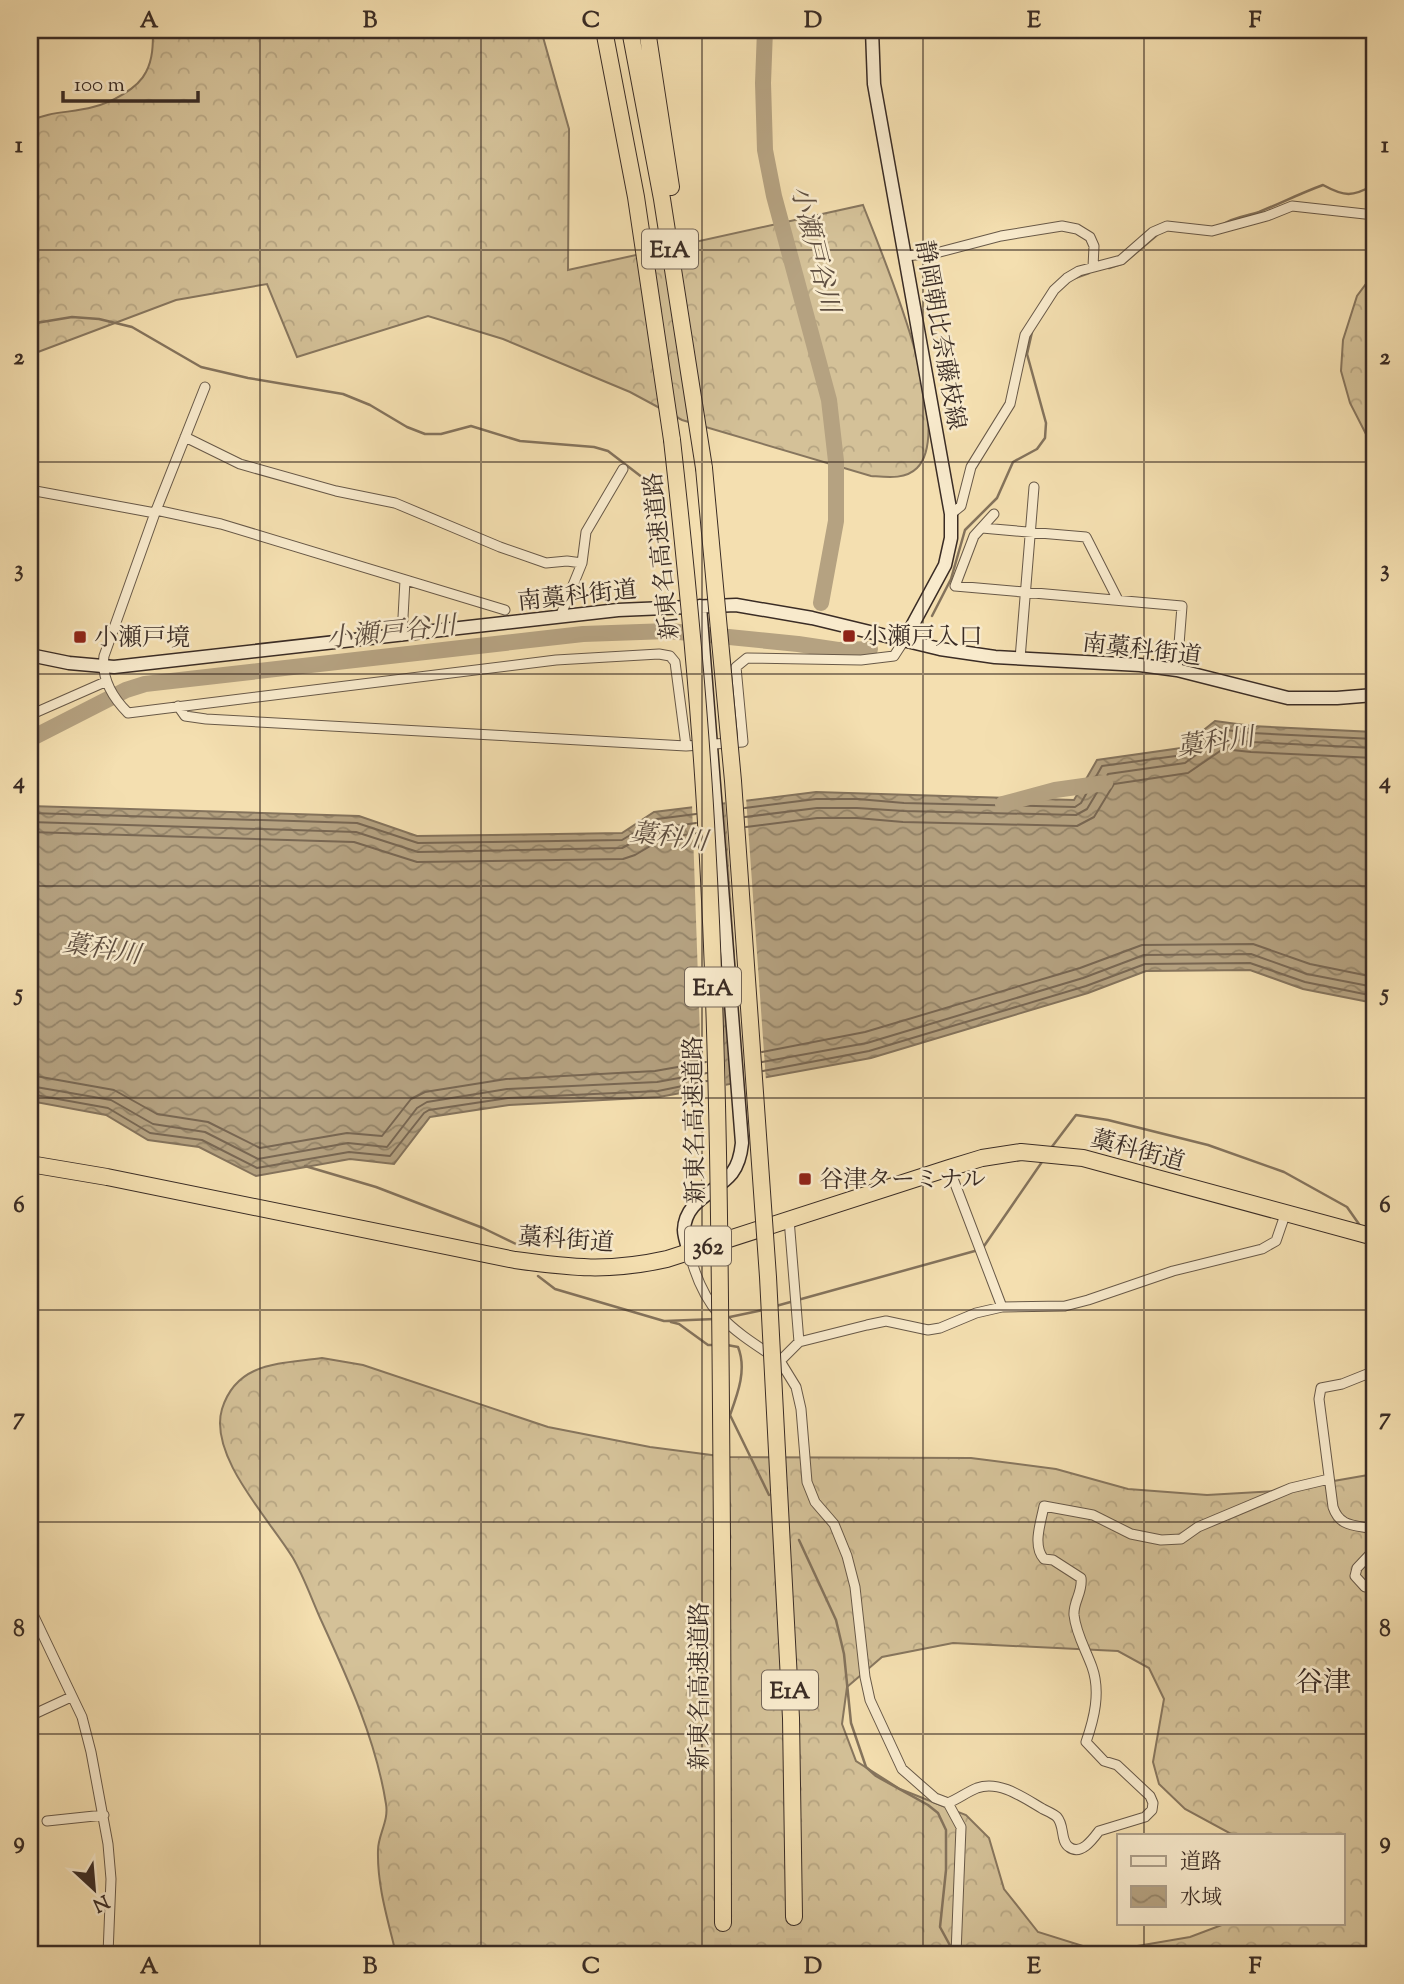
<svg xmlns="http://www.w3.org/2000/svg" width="1404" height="1984" viewBox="0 0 1404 1984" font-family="'Sorts Mill Goudy','Noto Serif JP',serif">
	<defs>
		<pattern id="forest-crowns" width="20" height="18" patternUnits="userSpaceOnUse" patternTransform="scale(1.75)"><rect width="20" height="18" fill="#d4c198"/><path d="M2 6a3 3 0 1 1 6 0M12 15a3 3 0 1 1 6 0" fill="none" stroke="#b7a683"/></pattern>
		<pattern id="water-waves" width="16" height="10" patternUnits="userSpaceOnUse" patternTransform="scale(1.75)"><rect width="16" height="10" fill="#b5a281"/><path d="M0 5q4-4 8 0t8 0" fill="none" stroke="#948469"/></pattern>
	</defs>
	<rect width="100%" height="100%" fill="#f4dfb0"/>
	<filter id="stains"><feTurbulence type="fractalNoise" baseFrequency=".00286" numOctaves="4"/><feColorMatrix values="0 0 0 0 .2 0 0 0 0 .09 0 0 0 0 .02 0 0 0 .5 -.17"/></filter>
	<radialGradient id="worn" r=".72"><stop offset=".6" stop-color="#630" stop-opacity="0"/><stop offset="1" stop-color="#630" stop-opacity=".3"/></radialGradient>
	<path fill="url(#forest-crowns)" stroke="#87765e" stroke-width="2" fill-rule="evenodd" d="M153 30H541L569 129 568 270 863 205C881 252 957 428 917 468 905 480 886 477 871 476L682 420 630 392 503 339 428 316 297 357 267 284 176 300 30 355V121C50 111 72 113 93 107 110 103 138 89 146 72 153 59 153 44 153 30Z
		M1374 273V443L1368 438 1350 403 1341 371 1343 340 1357 296Z
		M322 1358 363 1365 548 1427 650 1447 727 1457 971 1458 1056 1469 1128 1489 1207 1495 1276 1491 1374 1474V1954H396C388 1920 377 1886 378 1850 378 1835 389 1821 386 1804 376 1740 348 1679 321 1620 312 1600 304 1577 293 1558 270 1520 208 1456 222 1409 237 1361 281 1364 322 1358ZM953 1643 1118 1651 1149 1668 1164 1699 1153 1762 1159 1784 1185 1809 1233 1835H1343V1923H1227L1190 1937 1102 1952 1038 1932 1004 1889 989 1838 966 1815 900 1789 856 1761 842 1724 847 1687 882 1657Z"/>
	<path fill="url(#water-waves)" stroke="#84735c" stroke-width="2" d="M1215 721 1252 726 1374 732V1003L1303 989 1250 970 1146 971 1088 993 871 1058 659 1097 509 1105 430 1117 394 1164 350 1159 256 1176 199 1147 148 1140 106 1115 30 1101V806L359 816 417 836 622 833 654 812 816 792 1074 800 1097 760 1181 748Z"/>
	<path fill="#f4dfb0" d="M746 797 766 1081 743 1085 725 800Z
		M714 801 726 1089 702 1093 692 804Z"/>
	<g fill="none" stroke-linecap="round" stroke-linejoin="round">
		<path stroke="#786753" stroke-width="2" d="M745 808 816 799H858L904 803 1075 807 1081 803 1102 766 1183 755 1217 729 1252 733 1374 739
			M30 813 357 823 418 843 622 840 657 819 696 814
			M745 817 817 808H857L904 811 1076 815 1087 809 1108 774 1185 763 1219 738 1252 742 1374 748
			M30 822 356 832 418 852 622 848 660 828 696 823
			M746 827 817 818H857L903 822 1077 826 1094 817 1114 784 1188 773 1223 749 1251 752 1374 758
			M30 832 354 842 417 862 623 859 635 855 664 838 697 833
			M762 1052 865 1032 1080 968 1142 945 1253 944 1310 964 1374 977
			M762 1062 867 1043 1083 978 1144 955 1251 954 1307 974 1374 987
			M763 1071 869 1051 1086 986 1145 964 1250 963 1305 982 1374 996
			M30 1075 114 1090 157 1114 208 1122 260 1148 347 1133 382 1136 411 1099 425 1092 506 1079 655 1071 706 1062
			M30 1086 111 1100 153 1124 205 1132 258 1159 348 1143 387 1147 417 1108 427 1102 507 1089 657 1082 707 1073
			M30 1094 108 1108 150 1133 202 1140 257 1168 349 1152 390 1156 424 1113 429 1110 508 1098 658 1091 707 1081"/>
		<path stroke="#84735c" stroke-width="2.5" d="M1222 225C1233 217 1247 216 1259 212 1281 203 1301 193 1323 185 1345 197 1352 197 1374 185
			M1109 268 1124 263 1157 235
			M1075 278 1089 273
			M30 324 72 317 99 319 132 327 201 367 248 378 343 394 370 405 407 427 425 434H441L471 426 520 441 594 447 608 451 647 481
			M932 616 951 579 965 530 997 498 1013 462 1037 449 1045 438 1046 423 1027 354 1032 332
			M1051 1148 1076 1115 1108 1120 1208 1145 1284 1172 1347 1207 1361 1227
			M305 1166 376 1187 483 1228 518 1245
			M538 1276 555 1289 664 1321
			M776 1306 982 1249 1044 1159
			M725 1318 763 1310
			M665 1321 715 1319
			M671 1322 679 1324 708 1345H713
			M727 1345 738 1347C747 1369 738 1393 730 1415L769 1495
			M799 1540 836 1620 844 1654 851 1723 866 1767 876 1776 928 1805 938 1813 946 1830V1870L940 1927 953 1951"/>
		<path stroke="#b5a281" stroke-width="16" d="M765 30 763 83 765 150 774 196 829 400 836 461V521L821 603
			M30 739 126 690 145 684 583 634 669 631 798 644 838 650 870 649
			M1003 804 1055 790 1105 783"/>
		<path stroke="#cfbb94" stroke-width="16" stroke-dasharray="16 8" stroke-linecap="butt" d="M722 1954 723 1923
			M794 1954V1917"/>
		<g stroke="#685948" stroke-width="11">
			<path id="street" d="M905 256 936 253 1001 236 1062 226 1077 229 1090 237 1094 246 1093 267
				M185 437 240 464 336 491 395 503 500 547 546 563 567 561 582 563
				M30 490 155 513
				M156 510 221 524 505 610
				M951 514 961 506 971 467 1010 404 1025 335 1054 290 1067 278 1079 271 1121 260 1153 232 1167 226 1212 231 1267 216 1292 206 1374 215
				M994 514 974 536 955 586 1182 606 1177 670
				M982 528 1086 537 1118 600
				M560 617 582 563 586 532 623 469
				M402 636 405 580
				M1020 659 1034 487
				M178 706 185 716 206 719 686 746 675 662 670 656 659 654 556 660 128 713C112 697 101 679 104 656L155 513 205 387
				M30 715 105 682
				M686 746 743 742 736 667 747 658 861 660 894 656 905 639
				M949 1168 1002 1307
				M789 1219 799 1342
				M689 1251C704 1313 730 1328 780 1361L799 1342 867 1325 886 1321 928 1330 940 1328 976 1313 1002 1307 1065 1306 1088 1300 1173 1271 1262 1249 1276 1241 1286 1212
				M780 1361 796 1387 801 1409 807 1482 815 1502 834 1524 847 1556 855 1587 865 1677 870 1700 902 1769 935 1798 948 1803 961 1827 956 1954
				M1374 1375 1372 1372 1342 1384 1321 1388 1319 1399 1333 1507C1339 1525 1351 1525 1368 1528L1374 1537
				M1374 1550 1357 1568 1355 1576 1365 1587 1374 1586
				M30 1608 82 1717 91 1752 108 1844 111 1879 108 1954
				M30 1716 71 1697
				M948 1803C958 1799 967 1792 977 1788 1000 1780 1024 1798 1043 1809 1047 1811 1054 1814 1057 1817 1065 1826 1060 1841 1069 1847 1081 1856 1093 1839 1099 1831L1145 1817 1152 1810 1153 1803 1150 1796 1117 1765 1104 1761 1086 1742C1094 1719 1101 1692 1092 1667 1086 1650 1076 1634 1074 1615 1073 1602 1083 1592 1081 1578L1053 1560 1044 1559C1032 1546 1041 1522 1044 1506L1093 1515 1131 1534 1161 1540 1181 1539 1198 1527 1291 1488 1329 1479
				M47 1821 104 1815"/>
		</g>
		<g stroke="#3a2c25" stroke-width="15">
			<path id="secondary" d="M850 30 872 32
				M872 30 874 84 951 514V538L945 565 905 639
				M30 655 69 663 114 667 618 610 736 605 812 618 940 649 995 657 1140 665 1177 670 1288 698H1337L1374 695
				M689 1251C687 1245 684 1236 684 1230 685 1200 716 1193 732 1173 739 1164 741 1153 742 1143L700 606"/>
		</g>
		<g stroke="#3a2c25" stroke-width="18">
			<path id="highway" d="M604 30 636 197 672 440
				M630 30 662 199 704 468
				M647 30 671 187
				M30 1164 107 1177 515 1260C572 1268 609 1272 667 1259L949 1168 982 1158 1021 1152 1083 1158 1374 1237
				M779 1490 791 1718 794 1917
				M722 1536 723 1923"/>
		</g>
		<use href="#street" stroke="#f8eacc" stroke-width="9"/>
		<use href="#secondary" stroke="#f8eacc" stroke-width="12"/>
		<use href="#highway" stroke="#f4dfb0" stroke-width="16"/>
		<g stroke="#3a2c25" stroke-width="18" stroke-linecap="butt">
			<path id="highway-bridge" d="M672 440C687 574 700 707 707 841 720 1073 720 1304 722 1536
				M704 468 733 781 768 1277 779 1490"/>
		</g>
		<use href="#highway-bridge" stroke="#f4dfb0" stroke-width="16"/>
	</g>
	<path fill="none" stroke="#3a2c25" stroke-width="2" stroke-opacity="0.55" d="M260 30V1954M481 30V1954M702 30V1954M923 30V1954M1144 30V1835M30 250H1374M30 462H1374M30 674H1374M30 886H1374M30 1098H1374M30 1310H1374M30 1522H1374M30 1734H1374M1144 1923V1954"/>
	<g fill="#8f2418" stroke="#f8eacc" stroke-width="2.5">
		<rect x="842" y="629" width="14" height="14" rx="3.5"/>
		<rect x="73" y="630" width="14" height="14" rx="3.5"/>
		<rect x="798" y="1172" width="14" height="14" rx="3.5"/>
	</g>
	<g text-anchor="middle" stroke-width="5" stroke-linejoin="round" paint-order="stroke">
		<g fill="#f8eacc" stroke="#736557" stroke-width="2">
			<rect x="642" y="229.5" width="56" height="39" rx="5"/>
			<rect x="685" y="967.5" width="56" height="39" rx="5"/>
			<rect x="685" y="1226.5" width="46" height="39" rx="5"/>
			<rect x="762" y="1670.5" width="56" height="39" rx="5"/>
		</g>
		<g font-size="23" font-weight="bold" fill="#3a2c25">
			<text x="670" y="257">E1A</text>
			<text x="713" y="995">E1A</text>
			<text x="708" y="1254">362</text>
			<text x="790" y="1698">E1A</text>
		</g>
		<g font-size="24" fill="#3a2c25" stroke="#f8eacc">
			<text transform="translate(941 335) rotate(80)" y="8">静岡朝比奈藤枝線</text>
			<text transform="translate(661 556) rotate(-96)" y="8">新東名高速道路</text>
			<text transform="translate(577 595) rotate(-6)" y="8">南藁科街道</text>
			<text transform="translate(1142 649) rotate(7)" y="8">南藁科街道</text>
			<text transform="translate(694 1120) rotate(-91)" y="8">新東名高速道路</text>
			<text transform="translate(1138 1150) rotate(15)" y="8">藁科街道</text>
			<text transform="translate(566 1239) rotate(4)" y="8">藁科街道</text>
			<text transform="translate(699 1686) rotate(-90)" y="8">新東名高速道路</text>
		</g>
		<g font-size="24" fill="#3a2c25" stroke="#f8eacc" text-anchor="start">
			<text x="863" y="644">小瀬戸入口</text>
			<text x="94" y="645">小瀬戸境</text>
			<text x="819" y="1187">谷津ターミナル</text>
		</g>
		<g font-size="26" font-style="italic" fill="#5f4f41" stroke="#f8eacc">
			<text transform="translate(816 249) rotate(76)" y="9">小瀬戸谷川</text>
			<text transform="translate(391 631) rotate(-6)" y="9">小瀬戸谷川</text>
			<text transform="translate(1215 741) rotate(-8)" y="9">藁科川</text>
			<text transform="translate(669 836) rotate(7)" y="9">藁科川</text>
			<text transform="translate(102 948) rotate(9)" y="9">藁科川</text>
		</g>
		<g font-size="28" fill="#3a2c25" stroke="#f8eacc">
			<text x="1323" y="1691">谷津</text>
		</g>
	</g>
	<rect width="1404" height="1984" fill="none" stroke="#f4dfb0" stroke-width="77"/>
	<rect x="1117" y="1834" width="228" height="91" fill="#f8eacc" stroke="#ac9e89" stroke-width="2"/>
	<rect x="1131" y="1856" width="35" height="10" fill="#f8eacc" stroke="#ac9e89" stroke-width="2"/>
	<text x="1180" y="1868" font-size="21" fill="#3a2c25">道路</text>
	<rect x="1131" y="1886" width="35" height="21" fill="url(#water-waves)" stroke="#ac9e89" stroke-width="2"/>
	<text x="1180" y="1904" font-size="21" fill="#3a2c25">水域</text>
	<g transform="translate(94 1889) rotate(154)" stroke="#f8eacc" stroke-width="5" paint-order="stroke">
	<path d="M0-5L12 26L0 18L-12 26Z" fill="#3a2c25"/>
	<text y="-10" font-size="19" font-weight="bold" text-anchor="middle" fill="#3a2c25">N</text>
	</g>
	<path d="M63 91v10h135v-10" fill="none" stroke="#3a2c25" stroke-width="3.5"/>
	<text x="74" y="91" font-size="21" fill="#3a2c25" stroke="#f8eacc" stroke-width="5" paint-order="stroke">100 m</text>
	<rect x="38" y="38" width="1328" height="1908" fill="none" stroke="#3a2c25" stroke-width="2.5"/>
	<g font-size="23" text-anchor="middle" font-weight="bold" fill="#3a2c25">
		<text x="149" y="27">A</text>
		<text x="370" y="27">B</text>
		<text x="591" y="27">C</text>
		<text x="813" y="27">D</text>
		<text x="1034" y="27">E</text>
		<text x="1255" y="27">F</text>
		<text x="19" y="152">1</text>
		<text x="1385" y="152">1</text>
		<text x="19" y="364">2</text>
		<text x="1385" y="364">2</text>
		<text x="19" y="576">3</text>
		<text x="1385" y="576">3</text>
		<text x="19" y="788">4</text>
		<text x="1385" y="788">4</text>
		<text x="19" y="1000">5</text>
		<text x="1385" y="1000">5</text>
		<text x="19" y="1212">6</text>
		<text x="1385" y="1212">6</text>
		<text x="19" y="1424">7</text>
		<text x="1385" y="1424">7</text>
		<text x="19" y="1636">8</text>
		<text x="1385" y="1636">8</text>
		<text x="19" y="1848">9</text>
		<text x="1385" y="1848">9</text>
		<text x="149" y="1973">A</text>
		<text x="370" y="1973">B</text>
		<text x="591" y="1973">C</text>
		<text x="813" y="1973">D</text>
		<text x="1034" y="1973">E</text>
		<text x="1255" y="1973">F</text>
	</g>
	<rect width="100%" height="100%" filter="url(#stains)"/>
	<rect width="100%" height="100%" fill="url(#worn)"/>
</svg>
